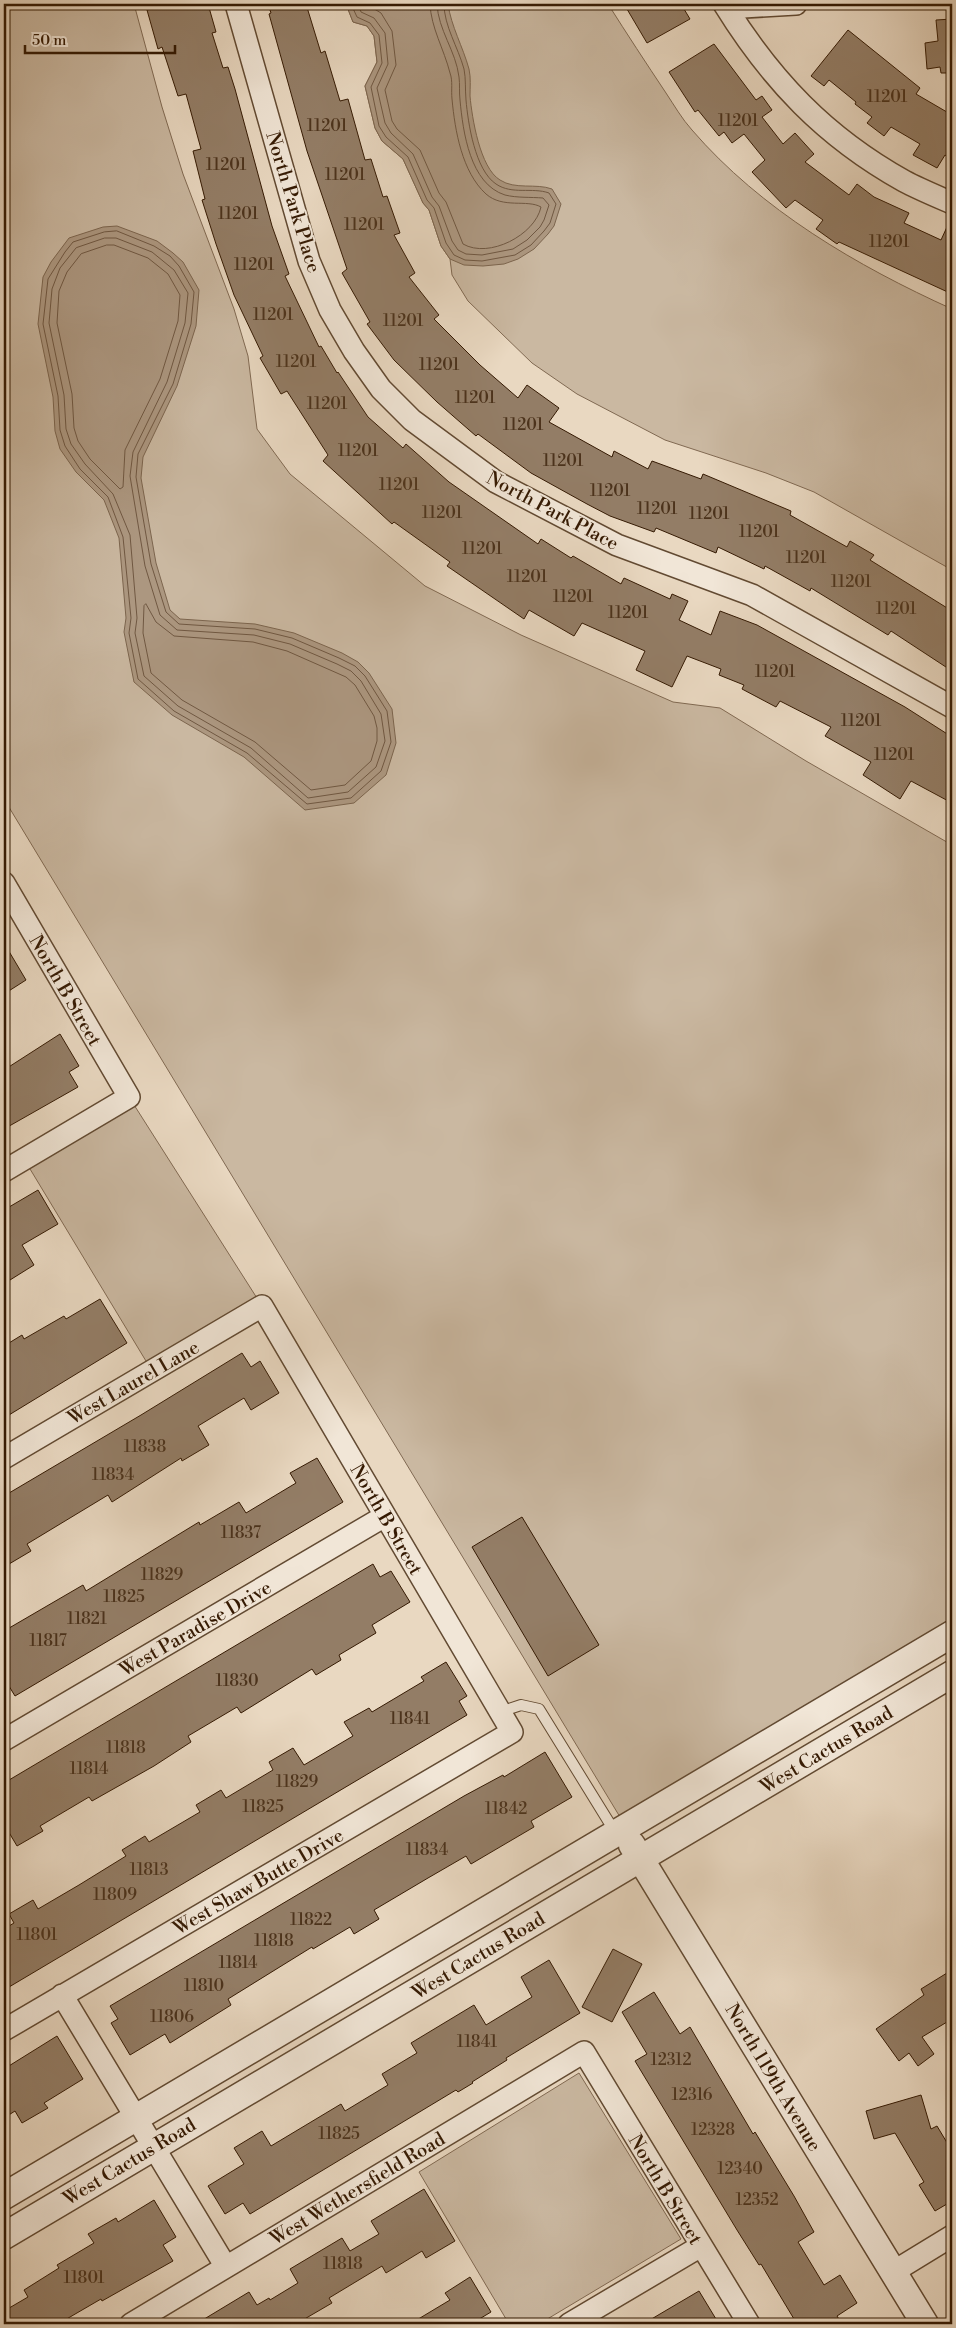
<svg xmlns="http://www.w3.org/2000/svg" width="956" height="2328" viewBox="0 0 956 2328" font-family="'Libre Bodoni',serif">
	<rect width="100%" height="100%" fill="#e9d8c1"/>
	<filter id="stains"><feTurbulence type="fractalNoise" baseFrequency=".004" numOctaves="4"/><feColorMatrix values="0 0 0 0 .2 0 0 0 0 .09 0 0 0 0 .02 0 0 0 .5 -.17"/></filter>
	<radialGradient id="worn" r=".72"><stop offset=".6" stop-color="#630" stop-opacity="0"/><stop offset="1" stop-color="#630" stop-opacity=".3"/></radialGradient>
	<path fill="#cab8a1" stroke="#806952" d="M4 4H134L162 107 183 174 234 309 248 356 257 429 290 474 425 586 521 635 673 702 720 708 806 761 952 845V1620L620 1817 4 799Z
		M346 4H608C627 34 646 63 666 93 674 105 682 119 692 130 761 210 857 266 952 309V570L814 492 766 473 665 440 577 394 532 363 468 301 452 275 450 259 441 246 429 210 423 203 403 159 382 141 375 128 365 86 377 62 374 36 367 26 353 22Z
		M129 1097 262 1306 152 1371 24 1159Z
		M579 2073 681 2239 539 2324H509L419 2172Z"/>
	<path fill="#ac9780" stroke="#7c654e" d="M346 4H448C451 26 463 47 469 69 471 78 470 87 470 96 472 118 480 168 500 180 515 190 536 183 552 189L561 204 554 226 548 234 534 249 518 259 504 264 483 266 464 265 450 259 441 246 429 210 423 203 403 159 382 141 375 128 365 86 377 62 374 36 367 26 353 22Z
		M117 226 157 241 173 253 183 262 199 290 196 326 177 386 143 457 141 478 156 563 170 610 180 619 255 624 294 633 342 653 358 662 369 673 392 709 396 743 386 775 354 803 305 810 244 757 172 715 134 682 124 632 126 618 119 538 104 500 76 472 60 449 55 431 53 397 38 324 43 277 51 262 69 238 103 227Z"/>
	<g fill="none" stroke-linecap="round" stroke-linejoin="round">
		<path stroke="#705842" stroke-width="1" d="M351 4 357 17 370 23 379 35 382 63 371 87 379 126 386 137 408 157 427 200 434 208 446 243 454 255 465 260 482 261 515 255 531 245 544 231 550 223 556 204 549 193C532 187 512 195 496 184 475 170 468 123 466 100 465 89 466 79 464 69 458 47 444 26 444 4
			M358 4 361 12 374 18 385 33 388 64 377 88 385 123 391 133 413 154 432 197 439 206 452 241 458 250 466 254 482 255 513 249 527 240 540 227 544 220 549 205 543 198C531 197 517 198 505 195 470 184 463 132 460 100 459 92 460 84 459 77 456 51 438 30 437 4
			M366 4 381 13 392 31 396 65 385 90 392 121 397 129 420 150 439 193 446 202 463 244C489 259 535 235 541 207 527 199 503 209 486 194 462 172 455 131 452 99 451 90 453 81 450 73 444 49 431 28 430 4
			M117 231 154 246 170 256 179 266 194 292 191 324 173 384 138 454 136 477 151 564 166 612 179 624 255 629 292 638 339 658 355 666 365 676 387 711 391 742 381 771 351 798 307 804 247 753 174 711 138 679 129 633 131 618 123 537 108 497 80 469 65 446 60 430 58 396 43 324 48 279 65 252 73 242 104 232Z
			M105 238H116L152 252 174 270 188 293 185 323 167 382 133 452 130 476 145 566 160 615 177 630 254 635 290 644 337 664 351 671 361 681 381 714 385 741 376 767 348 792 308 798 251 748 178 706 144 676 135 633 137 618 130 535 113 494 85 464 71 444 66 429 64 395 49 323 52 289 60 268 76 248Z
			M107 245H114L148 258 168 274 180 295 178 321 160 379 125 450 123 487 120 489 90 459 78 441 74 428 72 394 57 323 59 291 67 272 81 254Z
			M146 604 156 622 174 636 253 642 287 651 346 677 355 685 374 716 377 728V741L371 761 345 785 311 790 255 742 182 700 151 673 143 633 144 606Z"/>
	</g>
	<path fill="#937d66" stroke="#351a03" d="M170 4H208L216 32 212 33 223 68 228 67 235 89 272 226 289 274 285 276 319 347 321 346 337 373 338 372 368 417 403 448 406 444 449 482 538 544 541 539 571 558 573 556 621 584 624 578 670 599 672 594 688 601 679 620 711 635 720 611 757 625 905 707 952 737V803L911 781 900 799 863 775 871 762 825 736 831 727 780 701 776 707 742 689 744 685 719 675 721 669 687 656 672 687 636 670 645 651 582 623 574 636 529 610 524 619 447 566 450 562 394 522 392 524 323 461 328 455 287 391 281 394 260 358 263 356 234 295 216 244 202 200 205 199 193 151 201 149 186 94 178 96 162 47 158 49 147 10Z
		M268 4H306L321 53 325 51 340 101 348 99 365 160 371 159 383 197 387 196 400 233 394 235 415 273 409 277 439 315 434 319 480 365 518 398 527 385 559 408 549 422 612 457 614 451 648 469 652 461 701 479 703 474 791 511 790 515 847 547 850 541 874 555 870 560 952 611V671L891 631 888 635 811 588 810 591 765 566 764 569 718 547 716 553 656 528 654 532 610 516 587 504 531 473 478 434 476 436 437 402 394 360 367 324 370 322 342 273 347 269 307 151 269 14 271 13Z
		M624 4H681L690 19 647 43Z
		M952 19V73H941L940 67 927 69 925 43 938 41 936 20Z
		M848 30 920 88 916 94 952 115V160L945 155 937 168 913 155 920 144 891 127 884 136 867 123 872 117 855 104 856 102 829 80 824 86 811 76Z
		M714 44 756 100 762 96 772 110 762 117 783 144 795 133 814 154 805 162 849 195 857 184 874 197 909 213 904 223 941 240 952 216V294L839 242 837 244 816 229 823 220 795 200 786 208 752 172 765 160 744 134 732 143 724 132 719 136 698 110 695 112 669 72Z
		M4 943 26 980 4 994Z
		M60 1034 79 1066 69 1072 78 1087 4 1129V1070Z
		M38 1190 58 1224 22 1245 34 1265 10 1280 4 1270V1210Z
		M100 1299 127 1343 4 1418V1346L22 1335 24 1339 64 1316 66 1319Z
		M242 1353 251 1367 260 1361 279 1393 251 1410 244 1398 198 1426 209 1445 182 1461 181 1458 112 1502 108 1495 27 1544 31 1551 4 1567V1496L141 1415Z
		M317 1458 343 1502 15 1696 4 1678V1631L83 1585 86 1591 199 1522 200 1525 239 1502 246 1513 296 1483 290 1473Z
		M522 1517 599 1645 548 1676 472 1547Z
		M373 1564 380 1577 391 1571 410 1602 372 1625 376 1633 339 1655 341 1660 316 1675 312 1669 241 1713 237 1707 188 1736 191 1742 154 1766 92 1801 89 1797 40 1826 43 1831 17 1846 4 1824V1783Z
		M446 1662 467 1696 459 1701 467 1715 4 1990V1929L14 1923 9 1914 33 1900 38 1909 79 1885 126 1856 122 1850 145 1836 149 1842 200 1812 196 1805 221 1790 226 1798 273 1770 269 1762 293 1748 304 1765 353 1736 344 1722 369 1708 372 1712 424 1681 421 1677Z
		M545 1752 572 1797 531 1821 534 1827 471 1864 466 1856 428 1878 374 1910 379 1919 354 1934 350 1927 313 1949 312 1947 228 1999 231 2005 170 2043 165 2034 130 2055 111 2023 118 2019 110 2006 464 1796 503 1775 504 1777Z
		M613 1949 642 1964 612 2022 582 2007Z
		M549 1960 580 2013 506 2058 507 2060 472 2082 473 2083 458 2092 456 2090 250 2214 243 2203 225 2214 208 2186 244 2164 234 2148 262 2131 271 2146 341 2104 345 2111 388 2085 382 2074 417 2053 411 2043 474 2005 486 2025 532 1997 521 1977Z
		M947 1973 952 1982V2019L922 2037 934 2054 918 2066 909 2053 899 2061 876 2029 924 1995 921 1989Z
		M654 1992 680 2034 690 2027 753 2134 755 2132 794 2196 814 2232 798 2242 824 2285 840 2275 857 2303 837 2316 842 2324H797L761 2264 759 2265 737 2230 635 2061 647 2054 622 2012Z
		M57 2036 83 2079 44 2103 48 2108 22 2123 15 2111 4 2118V2069Z
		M921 2095 931 2129 937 2126 952 2151V2201L935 2211 919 2185 924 2182 895 2133 874 2139 866 2111Z
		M424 2189 455 2241 426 2258 422 2251 386 2273 382 2266 329 2298 332 2303 296 2324H196L249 2292 257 2305 269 2298 270 2300 298 2283 290 2269 342 2238 350 2251 379 2234 371 2221Z
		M154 2200 176 2237 163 2245 173 2261 102 2301 101 2299 58 2324H4V2311L28 2297 24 2290 59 2268 57 2265 94 2243 88 2234 116 2218 118 2222Z
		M470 2277 491 2312 471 2324H410L450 2300 445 2293Z
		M699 2291 719 2324H643Z"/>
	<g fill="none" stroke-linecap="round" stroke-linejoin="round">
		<g stroke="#624a32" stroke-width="12">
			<path id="service" d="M500 1712 521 1705 539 1709 615 1832"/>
		</g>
		<g stroke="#624a32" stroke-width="24">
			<path id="minor" d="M236 4 309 261 330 310 354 351 381 389 412 420 496 482 617 545 752 595 952 707
				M724 4C771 80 825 137 904 181 919 189 936 196 952 203
				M727 8 796 4
				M4 883 129 1097 4 1171
				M4 1458 262 1306 512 1732 4 2030
				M4 1740 385 1516
				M62 1995 226 2267
				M893 2272 952 2236
				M131 2324 584 2052 749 2324
				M569 2324 701 2246"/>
		</g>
		<g stroke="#624a32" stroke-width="29">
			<path id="tertiary" d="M632 1845 925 2324
				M4 2196 952 1634
				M4 2236 952 1674"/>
		</g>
		<use href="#service" stroke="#f1e6d7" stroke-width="10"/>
		<use href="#minor" stroke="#f1e6d7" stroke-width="21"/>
		<use href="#tertiary" stroke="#f1e6d7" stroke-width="26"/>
	</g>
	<g text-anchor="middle" stroke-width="4" stroke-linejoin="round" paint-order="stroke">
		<g font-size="16" fill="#4c331c">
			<text x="887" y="102">11201</text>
			<text x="738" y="126">11201</text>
			<text x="327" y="131">11201</text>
			<text x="226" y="170">11201</text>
			<text x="345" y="180">11201</text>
			<text x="238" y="219">11201</text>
			<text x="364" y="230">11201</text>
			<text x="889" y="247">11201</text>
			<text x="254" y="270">11201</text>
			<text x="273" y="320">11201</text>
			<text x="403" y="326">11201</text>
			<text x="296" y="367">11201</text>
			<text x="439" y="370">11201</text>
			<text x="475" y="403">11201</text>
			<text x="327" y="409">11201</text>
			<text x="523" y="430">11201</text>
			<text x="358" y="456">11201</text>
			<text x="563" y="466">11201</text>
			<text x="399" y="490">11201</text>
			<text x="610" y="496">11201</text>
			<text x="657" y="514">11201</text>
			<text x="442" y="518">11201</text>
			<text x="709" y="519">11201</text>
			<text x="759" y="537">11201</text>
			<text x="482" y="554">11201</text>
			<text x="806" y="563">11201</text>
			<text x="527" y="582">11201</text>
			<text x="851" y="587">11201</text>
			<text x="573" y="602">11201</text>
			<text x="896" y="614">11201</text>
			<text x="628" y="618">11201</text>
			<text x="775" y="677">11201</text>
			<text x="861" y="726">11201</text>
			<text x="894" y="760">11201</text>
			<text x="145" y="1452">11838</text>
			<text x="113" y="1480">11834</text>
			<text x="241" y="1538">11837</text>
			<text x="162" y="1580">11829</text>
			<text x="124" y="1602">11825</text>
			<text x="87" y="1624">11821</text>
			<text x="48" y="1646">11817</text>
			<text x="237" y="1686">11830</text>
			<text x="410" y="1724">11841</text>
			<text x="126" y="1753">11818</text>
			<text x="89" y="1774">11814</text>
			<text x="297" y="1787">11829</text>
			<text x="263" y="1812">11825</text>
			<text x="506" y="1814">11842</text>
			<text x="427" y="1855">11834</text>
			<text x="149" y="1875">11813</text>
			<text x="115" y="1900">11809</text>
			<text x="311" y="1925">11822</text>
			<text x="37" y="1940">11801</text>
			<text x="274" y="1946">11818</text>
			<text x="238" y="1968">11814</text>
			<text x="204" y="1991">11810</text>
			<text x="172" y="2022">11806</text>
			<text x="477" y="2047">11841</text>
			<text x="671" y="2065">12312</text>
			<text x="692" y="2100">12316</text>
			<text x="713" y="2135">12328</text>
			<text x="339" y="2139">11825</text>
			<text x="740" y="2174">12340</text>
			<text x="757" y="2205">12352</text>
			<text x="343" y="2269">11818</text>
			<text x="84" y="2283">11801</text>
		</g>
		<g font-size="19" fill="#351a03" stroke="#f1e6d7">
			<text transform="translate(294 202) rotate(73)" y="7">North Park Place</text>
			<text transform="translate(553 510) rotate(28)" y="7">North Park Place</text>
			<text transform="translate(66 990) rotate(60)" y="7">North B Street</text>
			<text transform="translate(133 1382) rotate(-30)" y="7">West Laurel Lane</text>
			<text transform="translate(387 1519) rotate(60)" y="7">North B Street</text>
			<text transform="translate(195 1628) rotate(-30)" y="7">West Paradise Drive</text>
			<text transform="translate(826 1749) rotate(-31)" y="7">West Cactus Road</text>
			<text transform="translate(258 1881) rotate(-30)" y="7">West Shaw Butte Drive</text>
			<text transform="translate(478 1955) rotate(-31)" y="7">West Cactus Road</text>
			<text transform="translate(774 2077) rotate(59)" y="7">North 119th Avenue</text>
			<text transform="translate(129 2161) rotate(-31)" y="7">West Cactus Road</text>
			<text transform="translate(357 2188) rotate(-31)" y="7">West Wethersfield Road</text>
			<text transform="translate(666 2189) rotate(59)" y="7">North B Street</text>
		</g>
	</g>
	<rect width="956" height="2328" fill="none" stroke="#e9d8c1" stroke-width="20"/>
	<rect x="5" y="5" width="946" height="2318" fill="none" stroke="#351a03" stroke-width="2.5"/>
	<rect x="10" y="10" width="936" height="2308" fill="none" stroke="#351a03"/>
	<path d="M25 45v8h150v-8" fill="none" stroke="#351a03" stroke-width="2.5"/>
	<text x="32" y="45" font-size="15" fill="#351a03" stroke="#f1e6d7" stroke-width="4" paint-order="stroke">50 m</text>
	<rect width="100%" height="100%" filter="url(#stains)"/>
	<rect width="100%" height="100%" fill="url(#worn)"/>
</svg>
